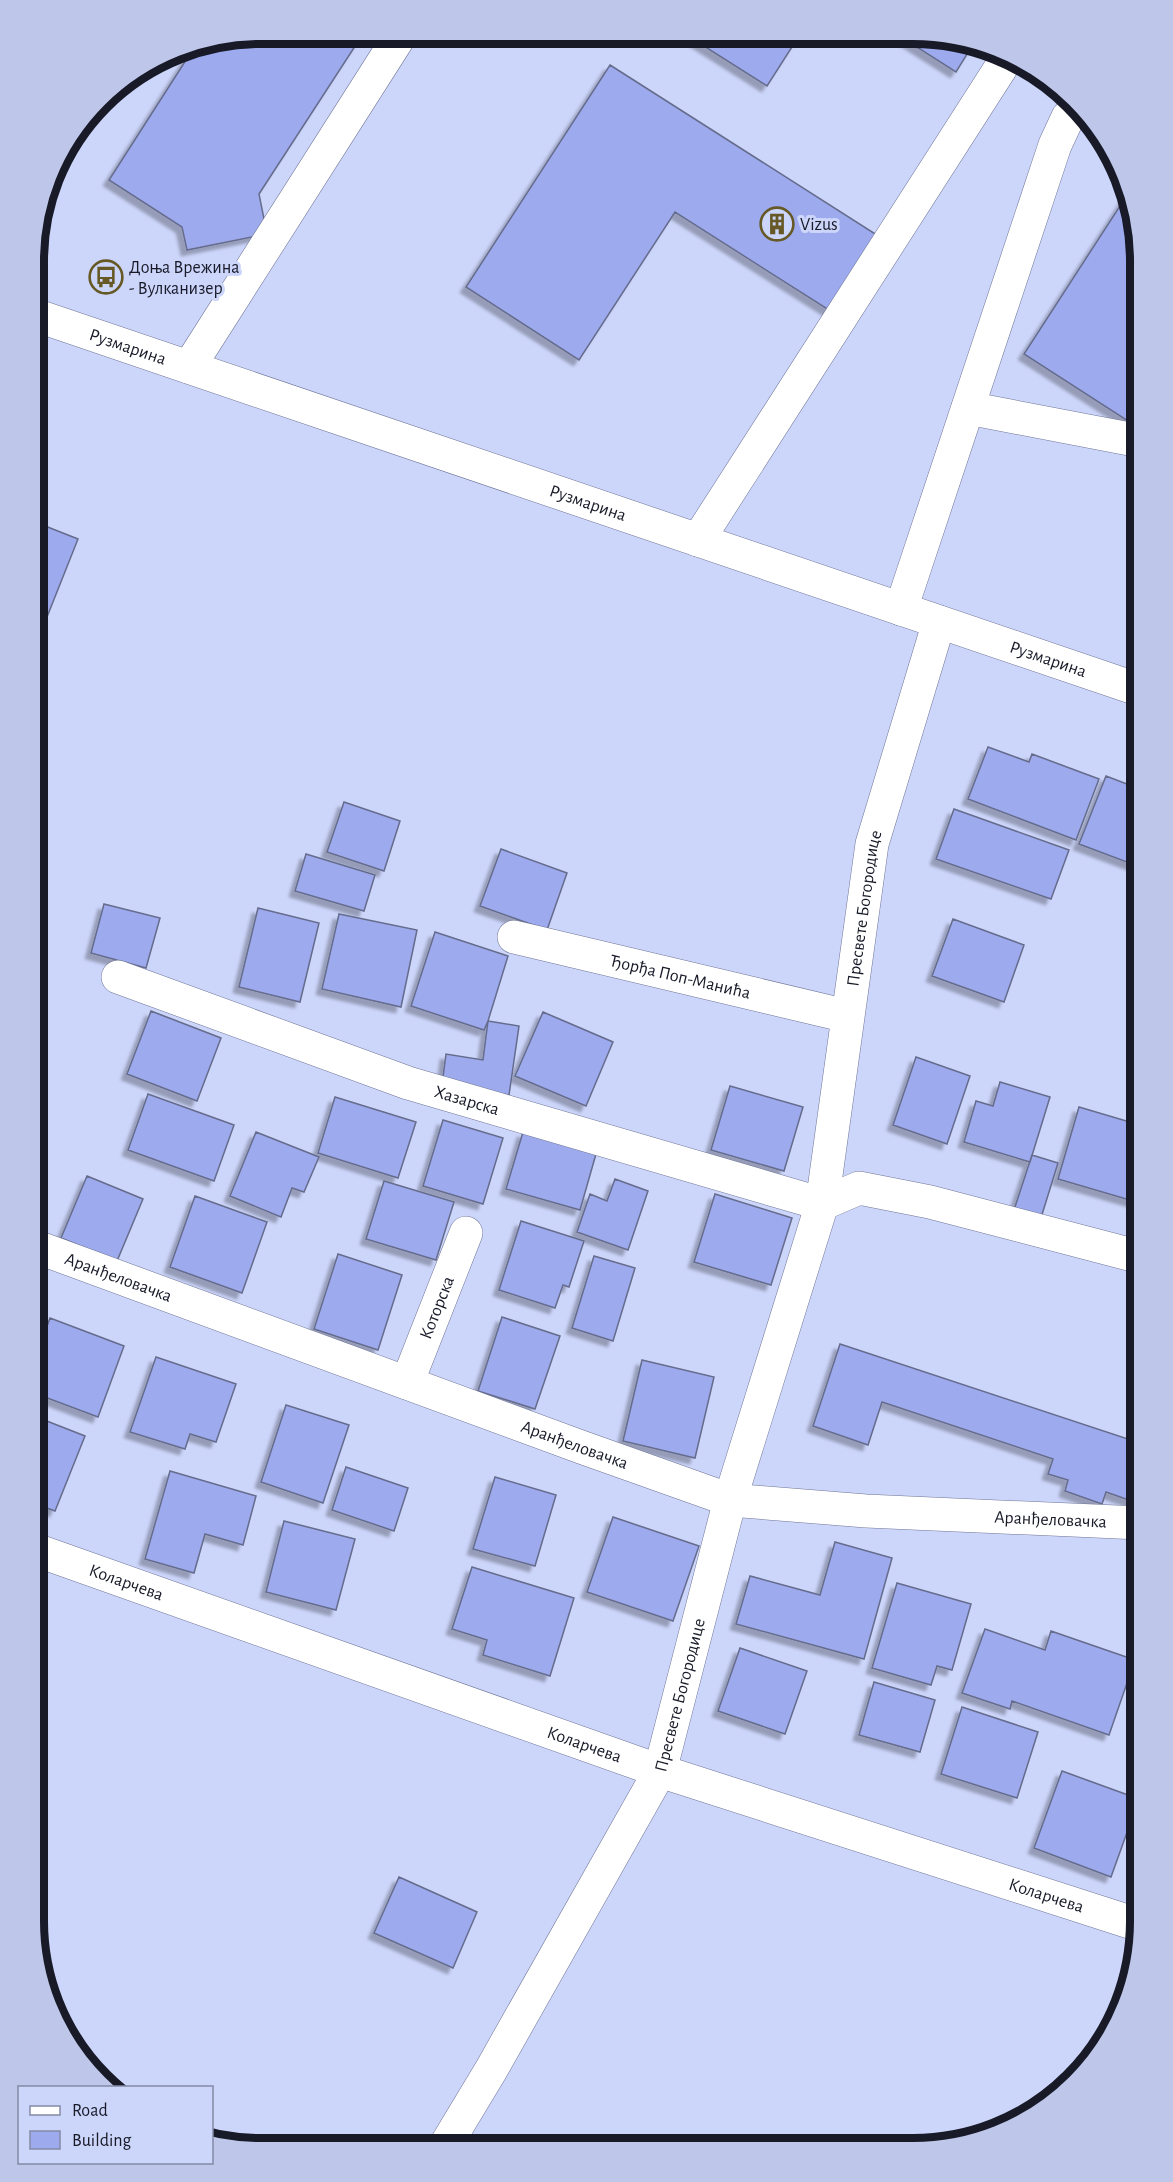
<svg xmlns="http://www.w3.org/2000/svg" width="1173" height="2182" viewBox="0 0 1173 2182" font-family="'Alegreya Sans',sans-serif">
	<defs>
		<filter id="shadow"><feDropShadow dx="-5.5" dy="5.5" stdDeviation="1.5" flood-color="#0004"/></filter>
	</defs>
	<rect width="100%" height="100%" fill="#ccd5fa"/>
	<path fill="#9daaee" stroke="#656c8c" stroke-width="1.5" filter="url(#shadow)" d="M261 33 363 34 259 194 267 234 187 250 182 227 109 180 195 46Z
		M688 36H799L767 86Z
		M901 37H956L974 43 956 72Z
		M610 65 880 237 832 312 675 212 579 360 466 287Z
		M1129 192 1140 261V409L1131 423 1024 354Z
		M35 522 78 539 45 622 34 617Z
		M988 747 1029 762 1032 754 1099 779 1076 840 968 799Z
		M1106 776 1140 789V867L1079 844Z
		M344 802 400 821 384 871 327 852Z
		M954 809 1069 850 1051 899 936 859Z
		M501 849 567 873 547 930 480 906Z
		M306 854 375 875 364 911 295 891Z
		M34 891 41 894 34 913Z
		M104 904 160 918 146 968 91 953Z
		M258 908 319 923 300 1002 239 987Z
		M339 914 417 930 401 1007 322 989Z
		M953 919 1024 945 1004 1002 932 976Z
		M435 932 508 956 488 1021 484 1030 411 1006Z
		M151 1011 221 1038 197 1101 127 1074Z
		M543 1012 613 1042 586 1106 515 1076Z
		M488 1021 519 1026 509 1095 442 1085 446 1054 483 1060Z
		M916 1057 970 1076 947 1144 893 1125Z
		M1000 1082 1050 1097 1030 1162 964 1142 976 1101 993 1106Z
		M730 1086 803 1107 784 1171 711 1150Z
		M148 1094 234 1125 214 1181 128 1150Z
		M335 1097 416 1122 398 1178 318 1153Z
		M1079 1107 1140 1125V1203L1058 1179Z
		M443 1120 503 1138 483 1204 423 1186Z
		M256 1132 319 1157 304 1192 292 1188 281 1217 230 1196Z
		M523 1132 596 1154 580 1210 506 1189Z
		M1032 1155 1058 1163 1040 1221 1013 1213Z
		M87 1176 143 1199 117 1261 61 1238Z
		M615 1179 648 1191 628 1250 577 1232 590 1194 607 1201Z
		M384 1181 454 1202 436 1260 366 1239Z
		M715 1194 792 1218 771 1285 694 1262Z
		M195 1196 267 1222 242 1293 170 1267Z
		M521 1221 584 1241 569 1287 563 1285 555 1308 499 1290Z
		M338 1254 402 1275 378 1350 314 1329Z
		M594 1256 635 1268 613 1341 572 1328Z
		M502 1317 560 1336 535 1409 478 1391Z
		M50 1318 124 1346 98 1417 34 1393V1362Z
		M840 1344 1140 1443V1504L1106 1492 1102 1504 1065 1491 1068 1480 1048 1474 1053 1459 882 1402 868 1445 813 1426Z
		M156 1357 236 1384 216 1442 190 1434 185 1449 130 1432Z
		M642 1360 714 1377 695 1458 623 1441Z
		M286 1405 349 1425 323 1503 261 1482Z
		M34 1416 85 1436 55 1511 33 1503Z
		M346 1467 408 1488 394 1531 332 1510Z
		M170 1471 256 1496 243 1545 205 1534 194 1573 145 1559Z
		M495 1477 556 1495 535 1566 473 1549Z
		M613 1517 699 1546 673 1621 587 1592Z
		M284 1521 355 1539 336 1610 266 1592Z
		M835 1542 892 1558 864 1659 736 1624 750 1576 820 1595Z
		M472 1567 574 1598 550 1676 483 1655 487 1640 452 1629Z
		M897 1583 971 1604 952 1670 937 1666 931 1685 872 1668Z
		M985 1629 1045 1650 1051 1631 1135 1660 1109 1735 1012 1701 1010 1709 962 1693Z
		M740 1648 807 1671 785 1734 718 1711Z
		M874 1682 935 1700 920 1752 859 1735Z
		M962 1707 1038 1732 1017 1798 941 1774Z
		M1062 1771 1139 1799 1111 1877 1034 1848Z
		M399 1877 477 1912 453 1968 374 1933Z"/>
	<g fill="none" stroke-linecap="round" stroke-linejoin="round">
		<g stroke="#6f7697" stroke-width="34">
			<g id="minor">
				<path d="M189 367 401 34"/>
				<path d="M968 408 1140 441"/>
				<path d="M698 540 1009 55"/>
				<path d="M901 609 1055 145 1068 117 1079 109"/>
				<path id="s1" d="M514 937 847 1016"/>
				<path id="s2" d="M118 977 408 1083 822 1204 859 1188 930 1202 1140 1257"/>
				<path id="s3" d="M34 1246 581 1447 730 1500 866 1511 1140 1523"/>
				<path id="s4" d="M407 1383 466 1233"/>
				<path id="s5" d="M33 1549 660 1771 1139 1925"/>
				<path id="s6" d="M444 2148 491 2070 660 1771 730 1500 822 1204 872 844 939 622"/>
			</g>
		</g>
		<g stroke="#6f7697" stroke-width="34">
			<g id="major">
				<path id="s7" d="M35 315 1140 690"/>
			</g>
		</g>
		<use href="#minor" stroke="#fff" stroke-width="33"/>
		<use href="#major" stroke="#fff" stroke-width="33"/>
	</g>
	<defs>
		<g id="building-ring" transform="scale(1.725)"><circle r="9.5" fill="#ccd5fa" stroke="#665926" stroke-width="1.5"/><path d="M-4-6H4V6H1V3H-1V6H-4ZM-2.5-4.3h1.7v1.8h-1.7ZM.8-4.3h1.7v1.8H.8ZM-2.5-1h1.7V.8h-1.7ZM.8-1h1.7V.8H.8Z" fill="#665926"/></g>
		<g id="bus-ring" transform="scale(1.725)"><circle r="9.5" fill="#ccd5fa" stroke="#665926" stroke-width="1.5"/><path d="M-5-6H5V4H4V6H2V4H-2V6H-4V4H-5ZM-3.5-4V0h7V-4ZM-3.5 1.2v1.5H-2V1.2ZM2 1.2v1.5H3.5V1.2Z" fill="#665926"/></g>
	</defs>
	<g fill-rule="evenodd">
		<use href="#building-ring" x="777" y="224"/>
		<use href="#bus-ring" x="106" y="277"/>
	</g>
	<g text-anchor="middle" stroke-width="6" stroke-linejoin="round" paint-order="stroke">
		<g font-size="18" fill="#181a28" stroke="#ccd5fa" text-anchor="start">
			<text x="800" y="230">Vizus</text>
			<text x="129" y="273">Доња Врежина<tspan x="129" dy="21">- Вулканизер</tspan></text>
		</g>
		<g font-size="18" fill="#181a28" stroke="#ccd5fa">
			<text dy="6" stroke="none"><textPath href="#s7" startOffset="98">Рузмарина</textPath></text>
			<text dy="6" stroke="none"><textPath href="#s7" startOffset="584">Рузмарина</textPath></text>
			<text dy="6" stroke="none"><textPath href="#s7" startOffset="1070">Рузмарина</textPath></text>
			<text dy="6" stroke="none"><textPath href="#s6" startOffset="1323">Пресвете Богородице</textPath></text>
			<text dy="6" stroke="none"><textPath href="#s1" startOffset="171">Ђорђа Поп-Манића</textPath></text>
			<text dy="6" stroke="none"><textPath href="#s2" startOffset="370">Хазарска</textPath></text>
			<text dy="6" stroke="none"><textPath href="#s3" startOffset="90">Аранђеловачка</textPath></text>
			<text dy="6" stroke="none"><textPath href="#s4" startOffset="81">Которска</textPath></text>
			<text dy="6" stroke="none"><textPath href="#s3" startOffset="576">Аранђеловачка</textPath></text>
			<text dy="6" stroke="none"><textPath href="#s3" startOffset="1062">Аранђеловачка</textPath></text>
			<text dy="6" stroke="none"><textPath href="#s5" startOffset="99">Коларчева</textPath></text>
			<text dy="6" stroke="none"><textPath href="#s6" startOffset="513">Пресвете Богородице</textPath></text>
			<text dy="6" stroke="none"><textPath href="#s5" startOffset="585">Коларчева</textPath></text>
			<text dy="6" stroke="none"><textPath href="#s5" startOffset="1071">Коларчева</textPath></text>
		</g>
	</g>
	<path d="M0 0H1173V2182H0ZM261 44H913A217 217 0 0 1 1130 261V1921A217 217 0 0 1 913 2138H261A217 217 0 0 1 44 1921V261A217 217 0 0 1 261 44Z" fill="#bec6e9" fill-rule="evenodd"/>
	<path fill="none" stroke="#181a28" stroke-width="8" d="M261 44H913A217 217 0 0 1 1130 261V1921A217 217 0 0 1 913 2138H261A217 217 0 0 1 44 1921V261A217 217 0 0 1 261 44Z"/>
	<rect x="18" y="2086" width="195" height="78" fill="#ccd5fa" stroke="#848aa6" stroke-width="1.5"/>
	<rect x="30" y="2106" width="30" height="9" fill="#ffffff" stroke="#848aa6" stroke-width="1.5"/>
	<text x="72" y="2116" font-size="18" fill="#181a28">Road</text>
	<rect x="30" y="2131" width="30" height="18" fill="#9daaee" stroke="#848aa6" stroke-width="1.5"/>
	<text x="72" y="2146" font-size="18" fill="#181a28">Building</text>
</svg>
